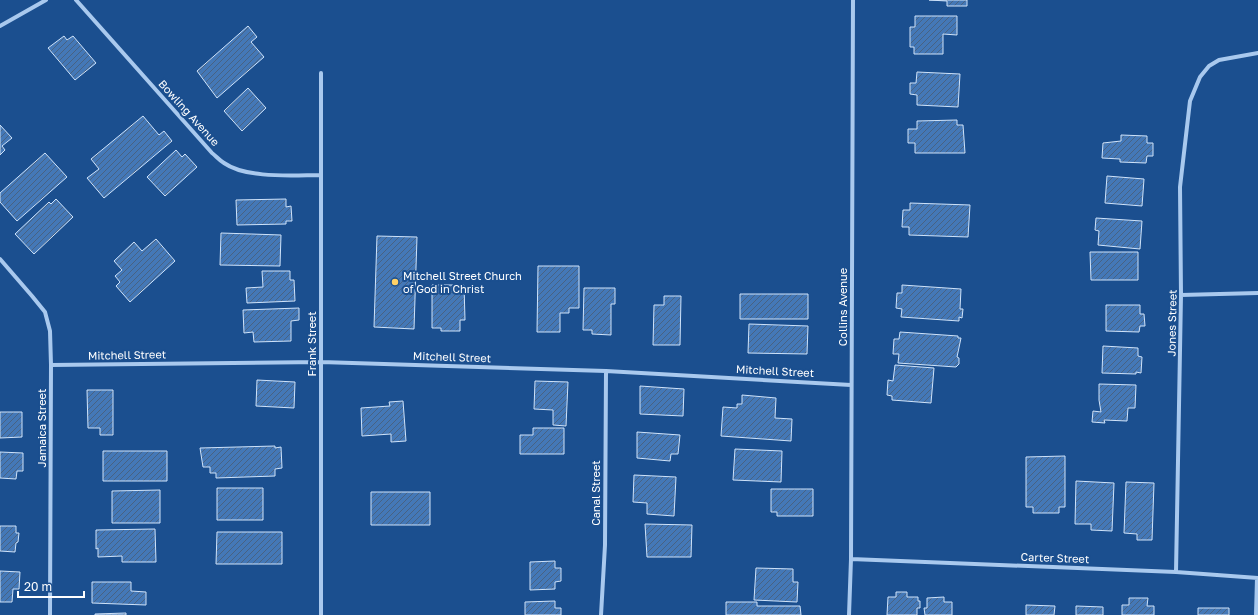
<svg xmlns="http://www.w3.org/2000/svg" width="1258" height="615" viewBox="0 0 1258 615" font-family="'Golos Text',sans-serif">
	<defs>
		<pattern id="building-hatch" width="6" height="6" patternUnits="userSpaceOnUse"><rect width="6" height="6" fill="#4478b7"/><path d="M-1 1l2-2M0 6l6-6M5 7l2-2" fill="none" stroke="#486282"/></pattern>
	</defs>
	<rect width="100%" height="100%" fill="#1b4f8f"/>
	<path fill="url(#building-hatch)" stroke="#cfe3fa" d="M929 0H967V6H947V1Z
		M915 16H957V35L943 34V54H914V47H910V27H915Z
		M248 26 257 37 251 42 264 57 217 98 197 71Z
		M64 36 67 40 73 36 96 63 75 80 48 48Z
		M917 72 960 74 958 107 917 105V95L910 94V83H916Z
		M248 88 266 108 242 131 224 111Z
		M143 116 159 135 164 131 172 141 104 198 87 178 99 169 91 159Z
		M957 120V125H963L965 153H915V143H908V129H917V121Z
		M0 125 12 138 2 146 5 150 0 155Z
		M1121 135 1147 136V143H1153V156H1147L1146 163 1120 162V159L1102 158 1103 143 1121 141Z
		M176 150 182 157 185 154 197 167 165 196 147 177Z
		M45 153 67 177 17 221 0 202V193Z
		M1107 176 1144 179 1142 206 1105 203Z
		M56 199 73 217 34 254 15 234 49 202 51 204Z
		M286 199V207L291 206 292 221H286V224L237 225 236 200Z
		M910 203 970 205 968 237 909 235V227H902L903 210H910Z
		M1096 218 1142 221 1140 249 1098 245 1099 231 1095 230Z
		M221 233 281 235 280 266 220 265Z
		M377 236 417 237 414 329 374 327Z
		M156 239 175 261 130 302 116 286 120 282 115 276 122 270 114 261 134 242 142 251Z
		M1090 252H1138V280H1091Z
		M538 266H579V308H569V313H560V332H537Z
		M262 271H290V280H294L295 301 247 303 246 288 263 287Z
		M432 285H464L465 320H460V331H441V328H432Z
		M902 285 961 289 960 309H963L962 318 959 317V321L901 317 902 309 896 308 897 293H902Z
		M584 288H615V304H611V335L592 334V330H583Z
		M740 294H808V319H740Z
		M664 296H681L680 345H653L654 305H664Z
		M1106 305H1140V314H1144L1145 326H1140L1139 332 1106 331Z
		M299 308V320L291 321V341L254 342 253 332 244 333 243 310Z
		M749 324 808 326 807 354 748 353Z
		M900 332 958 336V338H961L957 357 959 358V364L956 367 898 363 899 354H893L894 339H899Z
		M1103 346 1138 348V356L1142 357 1141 373 1136 372V374L1102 373Z
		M895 365 934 368 931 403 892 400V396L887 395 888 380 893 381Z
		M257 380 295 382 294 408 256 406Z
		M535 381 568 382 566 426 553 425V410L534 409Z
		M1099 384 1136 385 1135 408H1128L1127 421 1104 420 1105 423 1092 422 1093 411 1101 412 1099 400Z
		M640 386 684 389 683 416 640 414Z
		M87 390H113V435H100V428H88Z
		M742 395 776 398 775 418 792 419 791 441 721 436 723 407 737 408V404H742Z
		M403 401 406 441 391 442V434L362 436 361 408 390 406 389 402Z
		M0 412H22V437L0 438Z
		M533 428H564V454H520V435H533Z
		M637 432 680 435 678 454H671L670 461 637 458Z
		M275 446V448L281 447 282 468 275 469V476L216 478V473H210V467H203L200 448Z
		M735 449 782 451 781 482 733 480Z
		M103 451H167V481H103Z
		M0 452 23 453V471H17L16 479 0 478Z
		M1065 456V507H1059V513H1033V507H1026V457Z
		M634 475 676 477 674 516 647 514V503L633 502Z
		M1076 481 1114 483 1112 531 1091 530V524H1075Z
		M1126 482 1154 483 1152 540H1137V534L1124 533Z
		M217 488H263V520H217Z
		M771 489H813V516H777V512H771Z
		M160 490V523H112V491Z
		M371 492H430V525H371Z
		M645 524 692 525 691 557H647Z
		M0 526H16V533H19L18 542 16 543 15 552 0 551Z
		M155 529 156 562H122V556L98 557V548L96 549V530Z
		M217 532H282V564H216Z
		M555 561V568H561V581L555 582V589L530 590V562Z
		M756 568 793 569V582H798L797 602 754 600Z
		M0 571 20 572 19 589H13L12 602H0Z
		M92 582H131V591L146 592V605L92 603Z
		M896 592H907V597H918V601H920V608H917V615H887L888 597H896Z
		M944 597V602H952V615H925L924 608H927V598Z
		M1129 598H1148L1147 606H1154V615H1122V605H1129Z
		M555 601V608H561V615H525V602Z
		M726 602H757V606H800L801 615H726Z
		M1026 605 1055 606 1054 615H1026Z
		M1076 606 1103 607V615H1076Z
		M1198 608H1229V615H1198Z
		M126 613V615H95V614Z"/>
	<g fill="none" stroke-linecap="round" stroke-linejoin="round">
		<path stroke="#a9c9ee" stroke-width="4" d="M76 0 212 153C216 156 219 160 224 163 247 179 294 175 321 175
			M0 26 46 0
			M0 259 32 296 45 312 50 331 51 365 50 615
			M1181 295 1258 293
			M51 365 321 362 606 371 851 385
			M851 559 1176 572 1258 578
			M1176 572 1181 295 1180 187 1190 101 1200 77 1209 66 1219 60 1258 53
			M321 615V73
			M601 615 605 545 606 371
			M849 615 851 559 853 0
			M1256 615 1257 578"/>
	</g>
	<circle fill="#ffd166" stroke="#1b4f8f" stroke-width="1.5" cx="395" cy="282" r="4"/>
	<g text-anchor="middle" stroke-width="4" stroke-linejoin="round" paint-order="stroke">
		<g font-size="11" fill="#fff" stroke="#1b4f8f">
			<text transform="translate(189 113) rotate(48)" y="4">Bowling Avenue</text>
			<text transform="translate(843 307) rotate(-90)" y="4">Collins Avenue</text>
			<text transform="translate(1172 323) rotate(-89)" y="4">Jones Street</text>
			<text transform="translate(312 344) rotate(-90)" y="4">Frank Street</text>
			<text transform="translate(127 355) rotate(-1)" y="4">Mitchell Street</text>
			<text transform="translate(452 357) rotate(2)" y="4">Mitchell Street</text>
			<text transform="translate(775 371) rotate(3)" y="4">Mitchell Street</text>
			<text transform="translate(42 428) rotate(-90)" y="4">Jamaica Street</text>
			<text transform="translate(596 493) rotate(-90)" y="4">Canal Street</text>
			<text transform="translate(1055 558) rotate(2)" y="4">Carter Street</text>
		</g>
		<g font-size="11" fill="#fff" stroke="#1b4f8f" text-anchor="start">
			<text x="403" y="280">Mitchell Street Church<tspan x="403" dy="13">of God in Christ</tspan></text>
		</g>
	</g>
	<path d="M18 591v6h66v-6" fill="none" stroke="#ffffff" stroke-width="2"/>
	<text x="24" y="591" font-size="12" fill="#ffffff" stroke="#1b4f8f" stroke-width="3" paint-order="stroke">20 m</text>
</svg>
